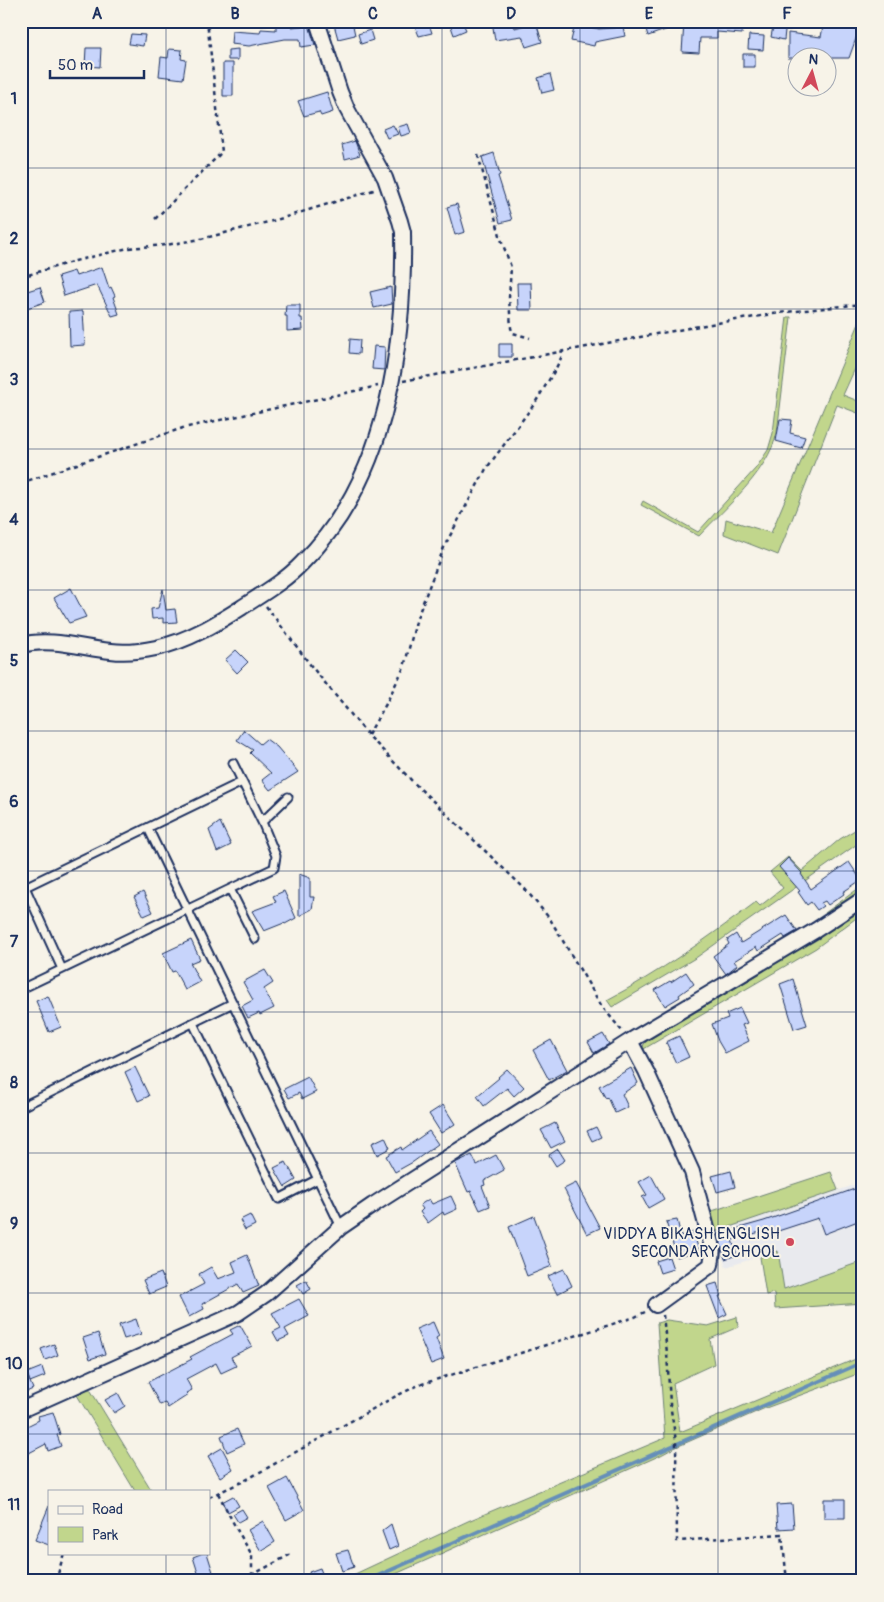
<svg xmlns="http://www.w3.org/2000/svg" width="884" height="1602" viewBox="0 0 884 1602" font-family="Pangolin,sans-serif">
	<rect width="100%" height="100%" fill="#f7f3e8"/>
	<filter id="ink" filterUnits="userSpaceOnUse"><feTurbulence type="fractalNoise" baseFrequency=".02" numOctaves="2"/><feDisplacementMap in="SourceGraphic" scale="10" xChannelSelector="R" yChannelSelector="G"/><feConvolveMatrix kernelMatrix="1 2 1 2 8 2 1 2 1" color-interpolation-filters="sRGB"/></filter>
	<g filter="url(#ink)">
		<path fill="#e9eaee" d="M863 1182V1261L784 1289 778 1251 726 1267 715 1232Z"/>
		<path fill="#c1d68c" stroke="#6e8275" d="M863 314V351L843 395 863 403V415L837 405 778 555 724 534 726 519 771 533Z
			M787 317H791L777 433C767 473 727 506 699 536L641 505 643 501 698 532 756 468 768 450 773 433Z
			M863 825V840L697 957 612 1007 607 1000C660 972 708 938 756 902L760 906 783 888 770 872 788 857 802 871 840 839Z
			M863 885V894L833 914 825 913Z
			M863 906V913L816 948 642 1050 644 1044 647 1041 810 943Z
			M831 1172 838 1190 715 1232 709 1212Z
			M778 1251 784 1289 863 1261V1303L775 1309 774 1293 766 1295 760 1257Z
			M737 1317 738 1327 710 1339 714 1364 673 1383 680 1432 863 1356V1372L763 1409 674 1448 661 1455 380 1581H340L468 1521 665 1438 657 1323 667 1320 708 1326Z
			M89 1388 91 1391 152 1491H135L77 1395Z"/>
		<g fill="none" stroke-linecap="round" stroke-linejoin="round">
			<path stroke="#658fb9" stroke-width="4" d="M366 1581 863 1362"/>
		</g>
		<path fill="#c7d4fb" stroke="#1b2f5e" d="M333 21H352L355 35 338 39Z
			M413 21H428L432 33 419 36Z
			M449 21H462L466 30 454 35Z
			M492 21H513L515 28 536 22 542 42 526 47 522 36 495 40Z
			M670 21H676L677 26 648 36 645 26Z
			M728 21H744L742 34 717 32V38H700L699 53 682 52 684 23H728Z
			M774 21H786L784 40 771 37Z
			M824 21 844 25 859 30 849 58H788V33L821 37Z
			M276 22H291L292 27 309 25 315 45 301 47 300 39H285L249 46 231 44 232 31 260 33 261 29 276 30Z
			M575 24 599 29 623 27 625 36 595 42 594 46 571 41Z
			M370 30 373 40 361 44 358 34Z
			M131 34 145 35 143 46 129 44Z
			M749 35 764 36 763 50 748 49Z
			M86 48H101L100 67 85 66Z
			M169 49 182 50 181 59 186 60 183 79 159 76 161 57 168 58Z
			M238 49V60H228V50Z
			M743 54H755V67H743Z
			M223 63H233V96H223Z
			M550 74 554 90 542 93 538 78Z
			M327 92 333 112 321 116 319 112 304 116 298 101Z
			M408 124 411 133 401 136 398 127Z
			M393 125 398 134 387 138 383 129Z
			M355 141 360 155 345 159 342 145Z
			M494 153 500 175 498 176 512 220 500 223 482 157Z
			M457 204 465 232 455 235 447 207Z
			M102 267 109 288 111 287 115 296 113 297 119 314 112 316 97 285 64 296 58 276 74 271 76 276Z
			M517 283H531L532 310H518Z
			M40 287 45 302 21 310V293Z
			M391 287 392 304 374 308 370 292Z
			M286 305H300V318H302L303 330 287 331V316H285Z
			M83 311 85 345 70 346 69 312Z
			M350 339 360 340 359 354 349 353Z
			M499 344H512V357H499Z
			M374 346 385 347 384 370 372 369Z
			M780 419 792 420 790 433 805 437 801 448 776 441Z
			M71 588 86 617 69 623 54 598Z
			M163 589 166 610 175 609 177 622 163 623V618L152 619 151 609 158 608Z
			M236 650 248 662 237 673 225 660Z
			M244 730 260 744 266 739 277 747 298 772 270 790 262 780 271 773 250 753 253 750 237 740Z
			M220 822 231 845 217 852 209 830Z
			M788 858 802 873 801 874 811 889 849 862 861 880 843 892 844 894 828 905 825 901 821 903 823 906 817 910 811 902 807 905 798 892 800 891 779 867Z
			M299 874 310 878V897H314L312 909 299 916Z
			M284 891 296 918 285 924 284 923 264 931 252 911 276 902 273 896Z
			M143 892 153 912 144 916 134 897Z
			M786 915 797 931 785 938 783 935 758 951 756 947 734 961 737 965 726 974 713 956 729 944 727 940 736 934 741 943Z
			M191 940 200 959 190 963 200 982 185 990 175 971 172 972 163 953Z
			M265 970 273 983 264 989 274 1008 260 1015 259 1013 248 1018 242 1006 253 1000 243 982Z
			M686 972 694 984 679 995 680 997 665 1006 655 990 670 981 671 982Z
			M793 979 807 1025 794 1029 780 984Z
			M48 996 61 1027 49 1032 36 1001Z
			M740 1008 747 1023 742 1025 749 1041 725 1053 718 1041 712 1024 728 1018 726 1014Z
			M603 1034 609 1044 594 1053 588 1042Z
			M679 1036 689 1057 676 1063 666 1042Z
			M551 1040 567 1070 549 1080 533 1050Z
			M135 1067 149 1096 138 1101 125 1072Z
			M631 1068 638 1083 622 1094 628 1107 615 1113 608 1097 606 1099 599 1086Z
			M507 1069 524 1087 514 1096 507 1088 484 1106 477 1096 499 1078 498 1077Z
			M308 1077 316 1092 302 1099 299 1093 289 1098 284 1089Z
			M443 1105 455 1124 441 1133 429 1114Z
			M555 1123 565 1141 551 1148 541 1130Z
			M596 1127 601 1137 592 1141 587 1131Z
			M429 1131 438 1144 413 1162 395 1172 386 1156 401 1147 402 1150Z
			M385 1137 390 1148 377 1155 372 1143Z
			M558 1149 565 1160 556 1166 549 1155Z
			M472 1155 477 1165 496 1155 504 1170 484 1181 485 1185 482 1186 490 1206 480 1210 471 1191 468 1192 455 1163Z
			M286 1162 296 1180 285 1187 274 1168Z
			M731 1171 735 1187 717 1192 712 1176Z
			M651 1175 664 1199 648 1208 642 1197 647 1195 639 1182Z
			M576 1183 600 1228 587 1234 564 1189Z
			M863 1186V1219L824 1234 818 1218 769 1234 767 1230 732 1240 737 1255 725 1259 718 1234 764 1221Z
			M451 1196 457 1209 444 1215 443 1212 428 1223 420 1212 423 1209 420 1205 429 1199 432 1204Z
			M250 1215 255 1225 245 1230 240 1220Z
			M534 1216 552 1266 527 1276 509 1227Z
			M677 1220 681 1236 693 1232 699 1250 677 1257 666 1222Z
			M247 1255 259 1286 243 1293 238 1284 202 1304 204 1309 189 1317 179 1297 204 1284 199 1274 211 1267 218 1279 236 1272 232 1262Z
			M669 1257 673 1269 660 1273 656 1261Z
			M564 1269 572 1286 557 1294 548 1276Z
			M161 1273 166 1287 149 1294 143 1280Z
			M306 1280 311 1289 303 1294 297 1285Z
			M717 1283 721 1296H719L727 1314 719 1318 707 1286Z
			M299 1299 309 1316 285 1329 289 1336 278 1341 273 1332 281 1328 272 1313Z
			M136 1319 141 1334 124 1339 119 1325Z
			M433 1322 439 1336 436 1338 444 1359 431 1364 416 1329Z
			M240 1325 252 1346 231 1357 236 1366 221 1373 216 1363 186 1379 192 1390 186 1393 188 1395 168 1408 165 1403 160 1405 148 1382 192 1359 190 1357 233 1334 230 1330Z
			M98 1333 105 1354 90 1359 83 1338Z
			M54 1344 58 1355 45 1360 41 1349Z
			M42 1367 45 1376 30 1382 27 1373Z
			M28 1377 33 1389 24 1393 21 1380Z
			M118 1393 125 1406 114 1413 105 1400Z
			M53 1412 60 1434 57 1435 61 1446 48 1451 46 1444 27 1454 21 1444V1429L39 1420 38 1416Z
			M237 1429 244 1444 227 1452 221 1436Z
			M222 1448 233 1469 220 1477 208 1456Z
			M287 1478 304 1510 286 1520 269 1488Z
			M233 1496 239 1506 228 1512 222 1502Z
			M824 1499H845V1518H824Z
			M792 1504 794 1528 778 1529 776 1505Z
			M49 1506V1545L35 1540Z
			M242 1509 247 1517 238 1522 233 1514Z
			M263 1521 275 1542 261 1551 248 1530Z
			M391 1524 398 1546 389 1550 382 1531Z
			M348 1550 354 1567 342 1571 336 1553Z
			M203 1553H207L213 1572 199 1576 193 1557Z
			M320 1568 325 1581H312L309 1572Z"/>
		<g fill="none" stroke-linecap="round" stroke-linejoin="round">
			<g stroke="#1b2f5e" stroke-width="11">
				<path id="lane" d="M262 822 288 797
					M148 828 341 1227
					M230 889 255 939
					M62 969 25 887 242 782
					M21 989 274 868 276 856 262 822 233 763
					M193 1023 279 1199 318 1179
					M21 1107 233 1003"/>
			</g>
			<g stroke="#1b2f5e" stroke-width="18">
				<path id="street" d="M21 645C50 637 82 648 111 651 126 653 142 651 156 648 189 641 217 623 244 606 264 593 286 580 302 563 387 480 405 346 403 232L400 221 385 178 347 109 340 92 317 21
					M630 1041 646 1071 692 1172 713 1251 711 1265 656 1305
					M21 1410 238 1313 266 1294 341 1227 373 1205 630 1041 816 930 863 899"/>
			</g>
			<path stroke="#1b2f5e" stroke-width="2.5" stroke-dasharray="4 4" stroke-linecap="butt" d="M478 155 501 239 511 267 509 298 511 328 513 333 530 338
				M155 219 222 152 207 21
				M21 277 75 261 128 248 166 245 201 239 276 220 377 189
				M403 381 705 325 786 312 863 304
				M21 483 183 428 378 386
				M266 606 312 667 368 735 413 782 525 889 550 919 601 1005 622 1031
				M368 735 386 704 404 667 417 618 445 545 486 469 535 403 555 370 561 358 563 351
				M663 1315 667 1353 670 1404 676 1441 677 1541 782 1534 787 1581
				M218 1493 236 1528 252 1555V1575
				M209 1497 244 1481 396 1396 419 1385 635 1317 645 1312
				M56 1581 64 1553
				M228 1581 252 1575 293 1553"/>
			<use href="#lane" stroke="#f7f3e8" stroke-width="7"/>
			<use href="#street" stroke="#f7f3e8" stroke-width="14"/>
		</g>
	</g>
	<path fill="none" stroke="#1b2f5e" stroke-width="1" stroke-opacity="0.55" d="M166 21V1491M304 21V1581M442 21V1581M580 21V1581M718 21V1581M21 168H863M21 309H863M21 449H863M21 590H863M21 731H863M21 871H863M21 1012H863M21 1153H863M21 1293H863M21 1434H863M166 1553V1581"/>
	<circle fill="#d1495b" stroke="#f7f3e8" stroke-width="2" cx="790" cy="1242" r="5"/>
	<g text-anchor="middle" stroke-width="4" stroke-linejoin="round" paint-order="stroke">
		<g font-size="16" fill="#1b2f5e" stroke="#f7f3e8" text-anchor="end">
			<text x="780" y="1239">VIDDYA BIKASH ENGLISH<tspan x="780" dy="18">SECONDARY SCHOOL</tspan></text>
		</g>
	</g>
	<rect width="884" height="1602" fill="none" stroke="#f7f3e8" stroke-width="55"/>
	<rect x="48" y="1490" width="162" height="65" fill="#f7f3e8" stroke="#9fa5b1"/>
	<rect x="58" y="1506" width="25" height="8" fill="#f7f3e8" stroke="#9fa5b1"/>
	<text x="92" y="1514" font-size="15" fill="#1b2f5e">Road</text>
	<rect x="58" y="1527" width="25" height="15" fill="#c1d68c" stroke="#9fa5b1"/>
	<text x="92" y="1540" font-size="15" fill="#1b2f5e">Park</text>
	<g transform="translate(812 72) rotate(6)"><circle r="24" fill="#f7f3e8" stroke="#9fa5b1"/>
	<path d="M0-4L9 19L0 12L-9 19Z" fill="#d1495b"/>
	<text y="-8" font-size="14" font-weight="bold" text-anchor="middle" fill="#1b2f5e">N</text>
	</g>
	<path d="M50 70v8h94v-8" fill="none" stroke="#1b2f5e" stroke-width="2.5"/>
	<text x="58" y="70" font-size="15" fill="#1b2f5e" stroke="#f7f3e8" stroke-width="4" paint-order="stroke">50 m</text>
	<rect x="28" y="28" width="828" height="1546" fill="none" stroke="#1b2f5e" stroke-width="2"/>
	<g font-size="16" text-anchor="middle" font-weight="bold" fill="#1b2f5e">
		<text x="97" y="19">A</text>
		<text x="235" y="19">B</text>
		<text x="373" y="19">C</text>
		<text x="511" y="19">D</text>
		<text x="649" y="19">E</text>
		<text x="787" y="19">F</text>
		<text x="14" y="104">1</text>
		<text x="14" y="244">2</text>
		<text x="14" y="385">3</text>
		<text x="14" y="525">4</text>
		<text x="14" y="666">5</text>
		<text x="14" y="807">6</text>
		<text x="14" y="947">7</text>
		<text x="14" y="1088">8</text>
		<text x="14" y="1229">9</text>
		<text x="14" y="1369">10</text>
		<text x="14" y="1510">11</text>
	</g>
</svg>
